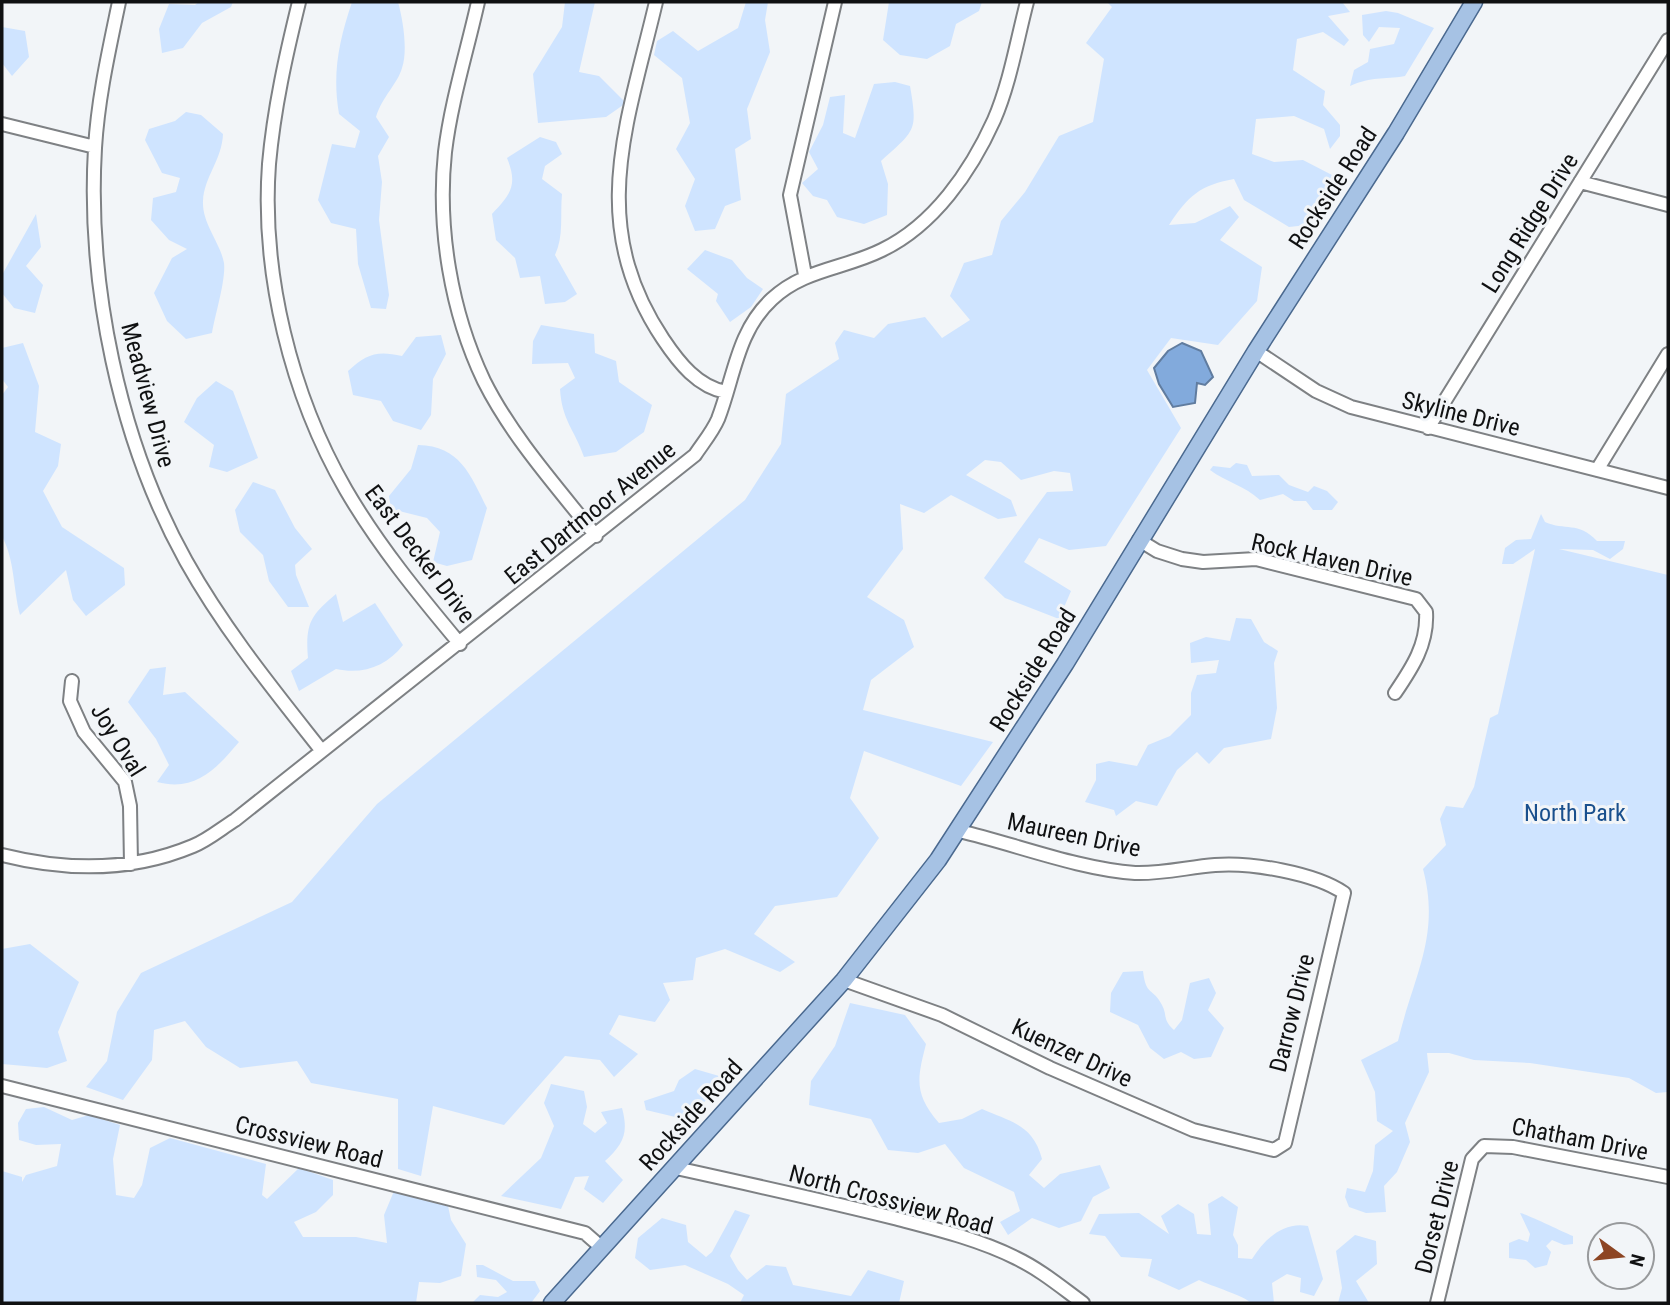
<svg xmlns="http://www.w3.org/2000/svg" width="1670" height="1305" viewBox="0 0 1670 1305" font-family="'Roboto Condensed',sans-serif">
	<rect width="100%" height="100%" fill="#f2f5f8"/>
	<path fill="#cfe4ff" d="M199 2H233L231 7 202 23 183 48 162 53 159 29 169 4 195 5Z
		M352 2H398C403 20 408 50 402 68 398 83 382 97 376 117L389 137 378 156 382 182 379 220 389 295 386 309 371 308 358 264 356 229 331 223 318 200 332 144 355 148 360 131 339 114C332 73 339 41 352 2Z
		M565 2H595L579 72 599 76 626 103 606 117 538 123 533 74 562 27Z
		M746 2H768L765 20 770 52 747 109 751 139 735 149 741 200 725 206 715 229 695 231 685 206 695 179 676 149 690 123 682 78 654 55 657 41 673 31 698 51 738 28Z
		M889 2H982L979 11 956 24 950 46 927 59 900 55 883 40Z
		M1107 2H1342L1350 12 1328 16 1349 40 1344 46 1323 32 1297 39 1293 70 1325 91 1323 105 1340 125V136L1330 149 1324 129 1294 116 1256 119 1252 154 1274 162 1303 160 1332 175 1307 225 1289 227 1244 200 1234 179C1200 185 1188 196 1169 225L1195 223 1230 206 1239 217 1220 240 1262 267 1257 301 1218 345 1171 338 1147 370 1181 428 1106 546 1069 550 1039 538 1024 562 1071 591 1059 619 1005 598 984 578 1047 492 1073 491 1070 473 1054 471 1021 480 1001 462 985 460 966 475 1011 500 1017 516 998 519 951 495 924 513 900 504 903 549 867 597 904 620 914 647 871 680 863 710 993 742 961 786 864 751 850 798 879 838 837 897 775 906 754 934 795 962 780 972 725 949 696 958 693 980 663 983 670 1000 655 1022 619 1015 609 1034 638 1054 614 1077 600 1060 565 1056 504 1125 433 1106 421 1176 398 1169V1099L311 1083 297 1061 240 1068 206 1047 185 1021 154 1030 152 1060 123 1100 86 1087 107 1061 117 1012 141 973 292 902 377 804 745 500 781 444 786 394 839 359 835 343 844 330 874 338 888 324 925 317 942 338 970 320 950 296 964 263 992 255 1001 221 1025 192 1059 136 1093 122 1104 59 1086 43 1112 7Z
		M1386 11 1398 13 1434 28 1405 76C1382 80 1373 76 1350 86L1354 70 1368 62 1370 49 1394 44 1400 28 1379 27 1369 42 1363 35 1362 15Z
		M2 27 25 31 29 57 12 76 2 63Z
		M895 82 910 86C918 132 915 130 881 161L888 184 887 215 864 224 837 217 827 200 813 196 802 183 818 169 809 152 823 125 830 97 845 95 843 133 855 138 874 84Z
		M186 112 201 115 223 134C222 160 204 177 203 201 202 224 220 242 224 263 226 280 215 315 212 333L186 339 167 321 154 293 172 258 187 249 169 240 151 220 153 198 176 192 180 178 162 173 145 140 149 129 175 121Z
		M540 137 556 142 562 154 545 166 542 179 562 194C560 215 564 236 555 255L577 294 565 302 545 304 540 276 520 278 515 258 496 240 492 214C511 194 518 185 507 158Z
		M36 214 41 247 26 266 43 285 35 313 14 308 2 293V275Z
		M705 250 732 260 747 278 763 289 751 307 730 322 716 301 718 294 687 269Z
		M541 325 594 334 595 353 616 361 619 382 652 405 644 432 616 452 584 457C574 428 562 421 560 389L575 378 568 363 532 364 533 341Z
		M441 335 446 354 433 379 431 415 421 430 393 421 381 401 353 395 348 371C366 354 377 350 402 356L416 337Z
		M23 343 39 386 35 432 61 444 58 466 43 491 62 527 124 568 125 585 86 616 73 600 66 570 20 615C13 588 15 561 2 536V395L8 387 2 379V348Z
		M216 381 233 391 258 458 227 472 209 467 214 445 184 422 197 398Z
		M418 445C460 446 470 474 487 508L472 560 447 566 433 562 440 532 427 518 391 509 389 496 411 469Z
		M1236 463 1247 465 1252 476 1279 475 1289 485 1308 492 1314 486 1327 491 1338 502 1332 510H1313L1306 501H1294L1283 494 1260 500C1245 486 1226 482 1210 470L1213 466 1230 468Z
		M253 482 275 490 295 528 312 549 295 565 296 575 309 607H288L269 581 263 555 240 532 235 510Z
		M1541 514 1545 522C1565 531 1578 521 1597 541H1625L1623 549 1610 559 1593 550 1559 549 1668 575V1092L1656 1093 1629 1078 1530 1063 1474 1060 1449 1053H1427L1429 1072 1405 1123 1410 1142 1397 1172 1384 1186 1386 1212 1366 1213 1349 1207 1345 1197 1347 1188 1365 1192 1373 1171 1375 1145 1393 1131 1377 1121 1375 1092 1361 1060 1398 1041C1413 977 1441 936 1423 869L1446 845 1440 819 1446 806 1463 808 1474 787 1490 718 1498 714 1535 549 1513 564H1502L1505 548 1516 540 1531 539Z
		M336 594 343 622 375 603 403 645C387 666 363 675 336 669L299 691 291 671 308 658C305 623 311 615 336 594Z
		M1236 618 1251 619 1264 642 1278 651 1274 663 1277 708 1271 739 1224 748 1209 764 1197 752 1177 770 1157 806 1136 801 1116 816 1114 810 1085 802 1096 780V764L1109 761 1137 766 1148 745 1170 736 1191 715V693L1197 675 1216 673 1219 660 1191 663 1190 643 1206 637 1230 641Z
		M166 667 163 695 185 692 239 742C216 769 196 792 157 782L169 765 156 739 128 702 150 669Z
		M30 944 79 982 58 1032 67 1061 47 1068 2 1064V949Z
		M1143 971C1146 997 1153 987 1162 1005 1168 1017 1162 1019 1174 1030L1182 1020 1190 983 1209 978 1216 993 1208 1010 1224 1028 1211 1057 1194 1059 1181 1052 1164 1059 1150 1048 1138 1025 1110 1012 1111 993 1123 972Z
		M850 1003 905 1015 926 1044C917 1079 914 1094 939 1123L962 1119 982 1109C1012 1122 1033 1125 1042 1159L1029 1175 1044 1188 1060 1174 1100 1165 1110 1188 1093 1197 1081 1221 1059 1228 1032 1218 1008 1235 1000 1222 1020 1211 1014 1192 964 1168 945 1144 918 1153 888 1150 871 1119 809 1105 811 1081 835 1046Z
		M695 1069 726 1078 688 1120 646 1110 644 1101 674 1091 679 1080Z
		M551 1084 584 1091 587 1107 583 1124 595 1133 607 1123 601 1112 622 1108C629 1134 623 1144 605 1161L623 1180 603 1203 584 1189 589 1176 575 1177 561 1209 501 1196 541 1158 554 1126 544 1103Z
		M44 1107 72 1120 89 1115 120 1125 113 1159 116 1195 134 1198 142 1185 150 1148 170 1138 266 1164 262 1195 267 1199 299 1168 333 1180V1195L316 1212 294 1222 303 1237H356L387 1243 384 1215 394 1191 448 1206 451 1220 466 1244 461 1276 440 1283 419 1282 416 1303H2V1171L22 1177V1182L26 1175 57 1166 61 1144 36 1145 19 1140 18 1123 26 1109Z
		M1222 1196 1238 1207 1233 1235 1238 1245V1258L1252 1259C1264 1240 1283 1221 1308 1226L1323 1279 1314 1296 1300 1292 1301 1278 1287 1274 1272 1283 1274 1303H1251C1245 1296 1211 1286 1199 1280L1179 1290 1148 1276 1152 1259 1121 1257 1105 1236 1089 1234 1099 1214 1139 1213 1169 1234 1161 1216 1178 1204 1194 1214 1197 1234 1211 1235 1208 1204Z
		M735 1210 750 1215 730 1256 738 1270 747 1280 766 1265 786 1267 793 1285 851 1296 868 1270 904 1281 899 1303H740L744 1295 728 1284 685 1265 650 1270 635 1258 638 1238 662 1218 686 1225 688 1242 706 1257 712 1252Z
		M1520 1213C1527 1214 1561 1231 1573 1236V1244L1564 1245 1552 1240 1546 1246 1551 1252 1547 1265 1535 1268 1526 1260 1509 1258V1243L1519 1239 1528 1242 1530 1234Z
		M1355 1235 1376 1241 1377 1264 1356 1281 1369 1303H1338L1342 1288 1336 1251Z
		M476 1265H483L513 1281H535L540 1291 531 1303H472L480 1295 498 1297 507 1292 496 1280 477 1277Z"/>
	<path fill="#82aadc" stroke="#607c9f" stroke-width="2" d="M1182 343 1201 351 1213 377 1205 385 1197 383 1195 403 1173 407 1159 384 1154 368 1168 351Z"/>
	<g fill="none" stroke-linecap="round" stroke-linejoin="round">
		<g stroke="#7e8184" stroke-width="16">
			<path id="minor" d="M119 2C109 50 98 98 95 148 87 284 119 441 186 561 224 629 273 689 321 750
				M299 2C286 55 274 108 269 164 261 273 291 395 346 490 378 545 419 595 460 644
				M478 2C467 51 451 102 445 152 437 228 451 312 484 381 512 437 557 487 596 536
				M656 2C627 125 586 224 663 339 679 363 698 387 726 392
				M2 124 95 147
				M1580 182 1668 205
				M805 275 790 195 835 2
				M1256 351 1316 391 1351 407 1668 488
				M1428 428 1668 40
				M1597 470 1668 354
				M1139 540 1157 551 1182 559 1203 562 1256 559 1416 599 1426 612C1428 644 1412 668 1395 693
				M72 681 70 701 84 732 125 782 130 806 131 864
				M2 855C66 871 131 872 193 846 208 840 222 828 235 820L695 455C703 443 713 431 718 419 734 378 737 331 772 299 804 269 844 269 882 250 934 225 971 171 994 120 1010 83 1017 40 1027 2
				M844 980 942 1015 1050 1068 1193 1130 1274 1150 1285 1143 1344 893C1315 873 1250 862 1215 865 1189 867 1162 874 1135 873 1078 869 1015 844 959 831
				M2 1086 585 1233 601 1247
				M676 1168C749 1184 822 1200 894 1218 936 1229 978 1239 1016 1258 1041 1270 1061 1287 1083 1303
				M1437 1303 1472 1159 1484 1146 1513 1147 1668 1177"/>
		</g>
		<g stroke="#4a698f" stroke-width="19">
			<path id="major" d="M552 1303 844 980 938 860 1065 664 1256 351 1396 133 1474 2"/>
		</g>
		<use href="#minor" stroke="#fff" stroke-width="12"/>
		<use href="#major" stroke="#a6c2e4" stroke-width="16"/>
	</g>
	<g text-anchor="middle" stroke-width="6" stroke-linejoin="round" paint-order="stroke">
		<g font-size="24" fill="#101112" stroke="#f2f5f8">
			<text transform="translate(1333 188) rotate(-57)" y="8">Rockside Road</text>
			<text transform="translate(1530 223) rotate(-58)" y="8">Long Ridge Drive</text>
			<text transform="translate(148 395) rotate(75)" y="8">Meadview Drive</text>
			<text transform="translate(1461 414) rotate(14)" y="8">Skyline Drive</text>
			<text transform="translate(590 513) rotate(-39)" y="8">East Dartmoor Avenue</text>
			<text transform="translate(420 554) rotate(53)" y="8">East Decker Drive</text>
			<text transform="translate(1332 560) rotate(13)" y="8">Rock Haven Drive</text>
			<text transform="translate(1033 670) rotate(-58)" y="8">Rockside Road</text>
			<text transform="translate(118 740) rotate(58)" y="8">Joy Oval</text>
			<text transform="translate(1074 835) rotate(12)" y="8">Maureen Drive</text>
			<text transform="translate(1292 1013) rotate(-76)" y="8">Darrow Drive</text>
			<text transform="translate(1072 1053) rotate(25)" y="8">Kuenzer Drive</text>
			<text transform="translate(691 1115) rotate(-48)" y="8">Rockside Road</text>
			<text transform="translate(1580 1139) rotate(11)" y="8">Chatham Drive</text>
			<text transform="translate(309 1142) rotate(14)" y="8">Crossview Road</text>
			<text transform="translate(891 1200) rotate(15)" y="8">North Crossview Road</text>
			<text transform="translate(1437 1217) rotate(-76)" y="8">Dorset Drive</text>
		</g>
		<g font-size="24" fill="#1a508d" stroke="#f2f5f8">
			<text x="1575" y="821">North Park</text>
		</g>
	</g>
	<rect width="1670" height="1305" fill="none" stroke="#101112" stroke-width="7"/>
	<g transform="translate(1621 1256) rotate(105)"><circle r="33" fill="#f2f5f8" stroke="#989a9c" stroke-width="2"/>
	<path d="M0-5L12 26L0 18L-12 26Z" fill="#8d4523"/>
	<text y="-10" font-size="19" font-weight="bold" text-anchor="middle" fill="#101112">N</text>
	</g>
</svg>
